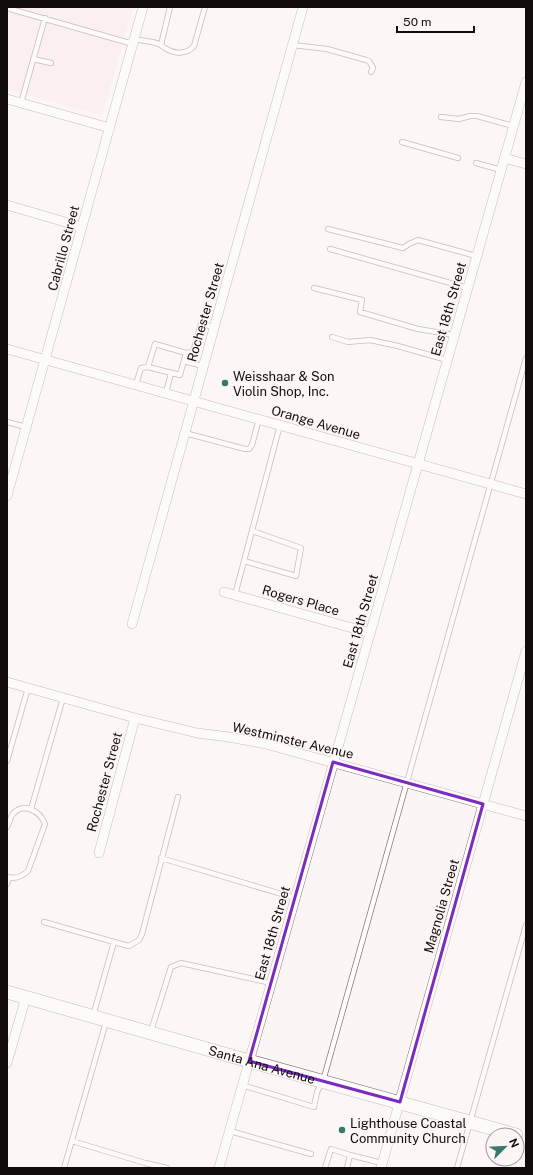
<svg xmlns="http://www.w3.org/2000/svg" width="533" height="1175" viewBox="0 0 533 1175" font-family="'Public Sans',sans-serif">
	<rect width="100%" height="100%" fill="#fcf5f5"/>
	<path fill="#fde6e6" d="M7 7H133L102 115 9 90 7 96Z"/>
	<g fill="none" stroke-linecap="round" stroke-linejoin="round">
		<g stroke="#877" stroke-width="6">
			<path id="lane" d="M7 8 133 44
				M134 39C142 41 152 41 159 44 163 46 161 46 165 48 174 54 186 55 194 46L205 7
				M161 45 170 7
				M293 45 327 49 366 60 369 61 373 68 371 72
				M33 59 51 63
				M21 103 45 18
				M441 117 459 119 470 116H477L513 126
				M402 142 458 158
				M476 163 501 170
				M328 229 403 248 409 244 418 240 476 256
				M330 249 468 288
				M314 288 362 300 360 312 418 329 454 335
				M332 337 348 342 370 340 398 346 447 360
				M184 361 203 366
				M148 367 155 344 186 353 193 352 201 324 214 327
				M136 384 141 368 148 367 180 375 186 353
				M166 393 171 373
				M7 422 26 427
				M185 433 245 449H249L252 445 259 419
				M244 561 296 576 301 548 252 531
				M235 595 280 425
				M7 761 28 688
				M31 809 63 698
				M7 827C9 824 10 819 12 815 23 801 40 811 45 824L28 871C21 877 16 879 7 877
				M161 858 295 898
				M7 884 9 878
				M44 922 114 942 93 1016
				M114 942 129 946 139 940 142 934 178 797
				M151 1031 171 967 181 963 271 983
				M242 1085 314 1107 317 1092 323 1081 526 358
				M230 1131 311 1154
				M72 1141 145 1163 167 1168
				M64 1168 106 1022
				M325 1168 331 1149 350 1155
				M347 1168 350 1155 382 1163
				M457 1168 526 925"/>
		</g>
		<g stroke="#877" stroke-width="10">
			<path id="street" d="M7 99 110 128
				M504 158 526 164
				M7 205 82 227
				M7 349 526 494
				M7 496 143 7
				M224 592 370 633
				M132 624 303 7
				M7 682 135 718 197 733 229 737 266 744 526 816
				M99 853 135 718
				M7 1063 26 997
				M219 1168 526 82
				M381 1168 526 651"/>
		</g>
		<g stroke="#877" stroke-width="14">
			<g id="secondary">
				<path id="s1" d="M7 992 249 1061 516 1135"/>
			</g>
		</g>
		<use href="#lane" stroke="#fff" stroke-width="4.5"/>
		<use href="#street" stroke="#fff" stroke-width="9"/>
		<use href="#secondary" stroke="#fff" stroke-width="13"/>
	</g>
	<path d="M0 0H533V1175H0ZM333 762 483 804 400 1102 249 1061Z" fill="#fcf5f5" fill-opacity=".55" fill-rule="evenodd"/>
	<path fill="none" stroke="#7b2cbf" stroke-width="3" stroke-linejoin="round" d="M333 762 483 804 400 1102 249 1061Z"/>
	<g fill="#367a6d" stroke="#fcf5f5" stroke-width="1.5">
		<circle cx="225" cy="383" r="4"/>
		<circle cx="342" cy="1130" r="4"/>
	</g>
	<g text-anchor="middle" stroke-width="3" stroke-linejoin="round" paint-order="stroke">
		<g font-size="13" fill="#120c0c" stroke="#fcf5f5">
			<text transform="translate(63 248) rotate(-75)" y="5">Cabrillo Street</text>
			<text transform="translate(448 309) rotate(-74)" y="5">East 18th Street</text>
			<text transform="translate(205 312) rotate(-74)" y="5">Rochester Street</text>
			<text transform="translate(316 422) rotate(16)" y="5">Orange Avenue</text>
			<text transform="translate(301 600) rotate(16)" y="5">Rogers Place</text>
			<text transform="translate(360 621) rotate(-74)" y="5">East 18th Street</text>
			<text transform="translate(293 740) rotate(13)" y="5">Westminster Avenue</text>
			<text transform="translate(104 782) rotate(-75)" y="5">Rochester Street</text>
			<text transform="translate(441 906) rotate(-74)" y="5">Magnolia Street</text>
			<text transform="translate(272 933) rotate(-74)" y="5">East 18th Street</text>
			<text dy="5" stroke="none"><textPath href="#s1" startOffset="265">Santa Ana Avenue</textPath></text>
		</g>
		<g font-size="13" fill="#120c0c" stroke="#fcf5f5" text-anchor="start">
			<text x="233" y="381">Weisshaar &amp; Son<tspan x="233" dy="15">Violin Shop, Inc.</tspan></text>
			<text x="350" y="1128">Lighthouse Coastal<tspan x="350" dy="15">Community Church</tspan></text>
		</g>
	</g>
	<rect width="533" height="1175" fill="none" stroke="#120c0c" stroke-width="16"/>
	<g transform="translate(505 1147) rotate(66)"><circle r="19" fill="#fcf5f5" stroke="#9e9898"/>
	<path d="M0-3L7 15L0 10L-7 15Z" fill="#367a6d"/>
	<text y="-6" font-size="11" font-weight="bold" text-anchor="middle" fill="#120c0c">N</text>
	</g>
	<path d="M397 26v6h77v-6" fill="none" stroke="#120c0c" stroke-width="2"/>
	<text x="403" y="26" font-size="12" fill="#120c0c" stroke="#fcf5f5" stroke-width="3" paint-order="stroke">50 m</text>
</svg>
